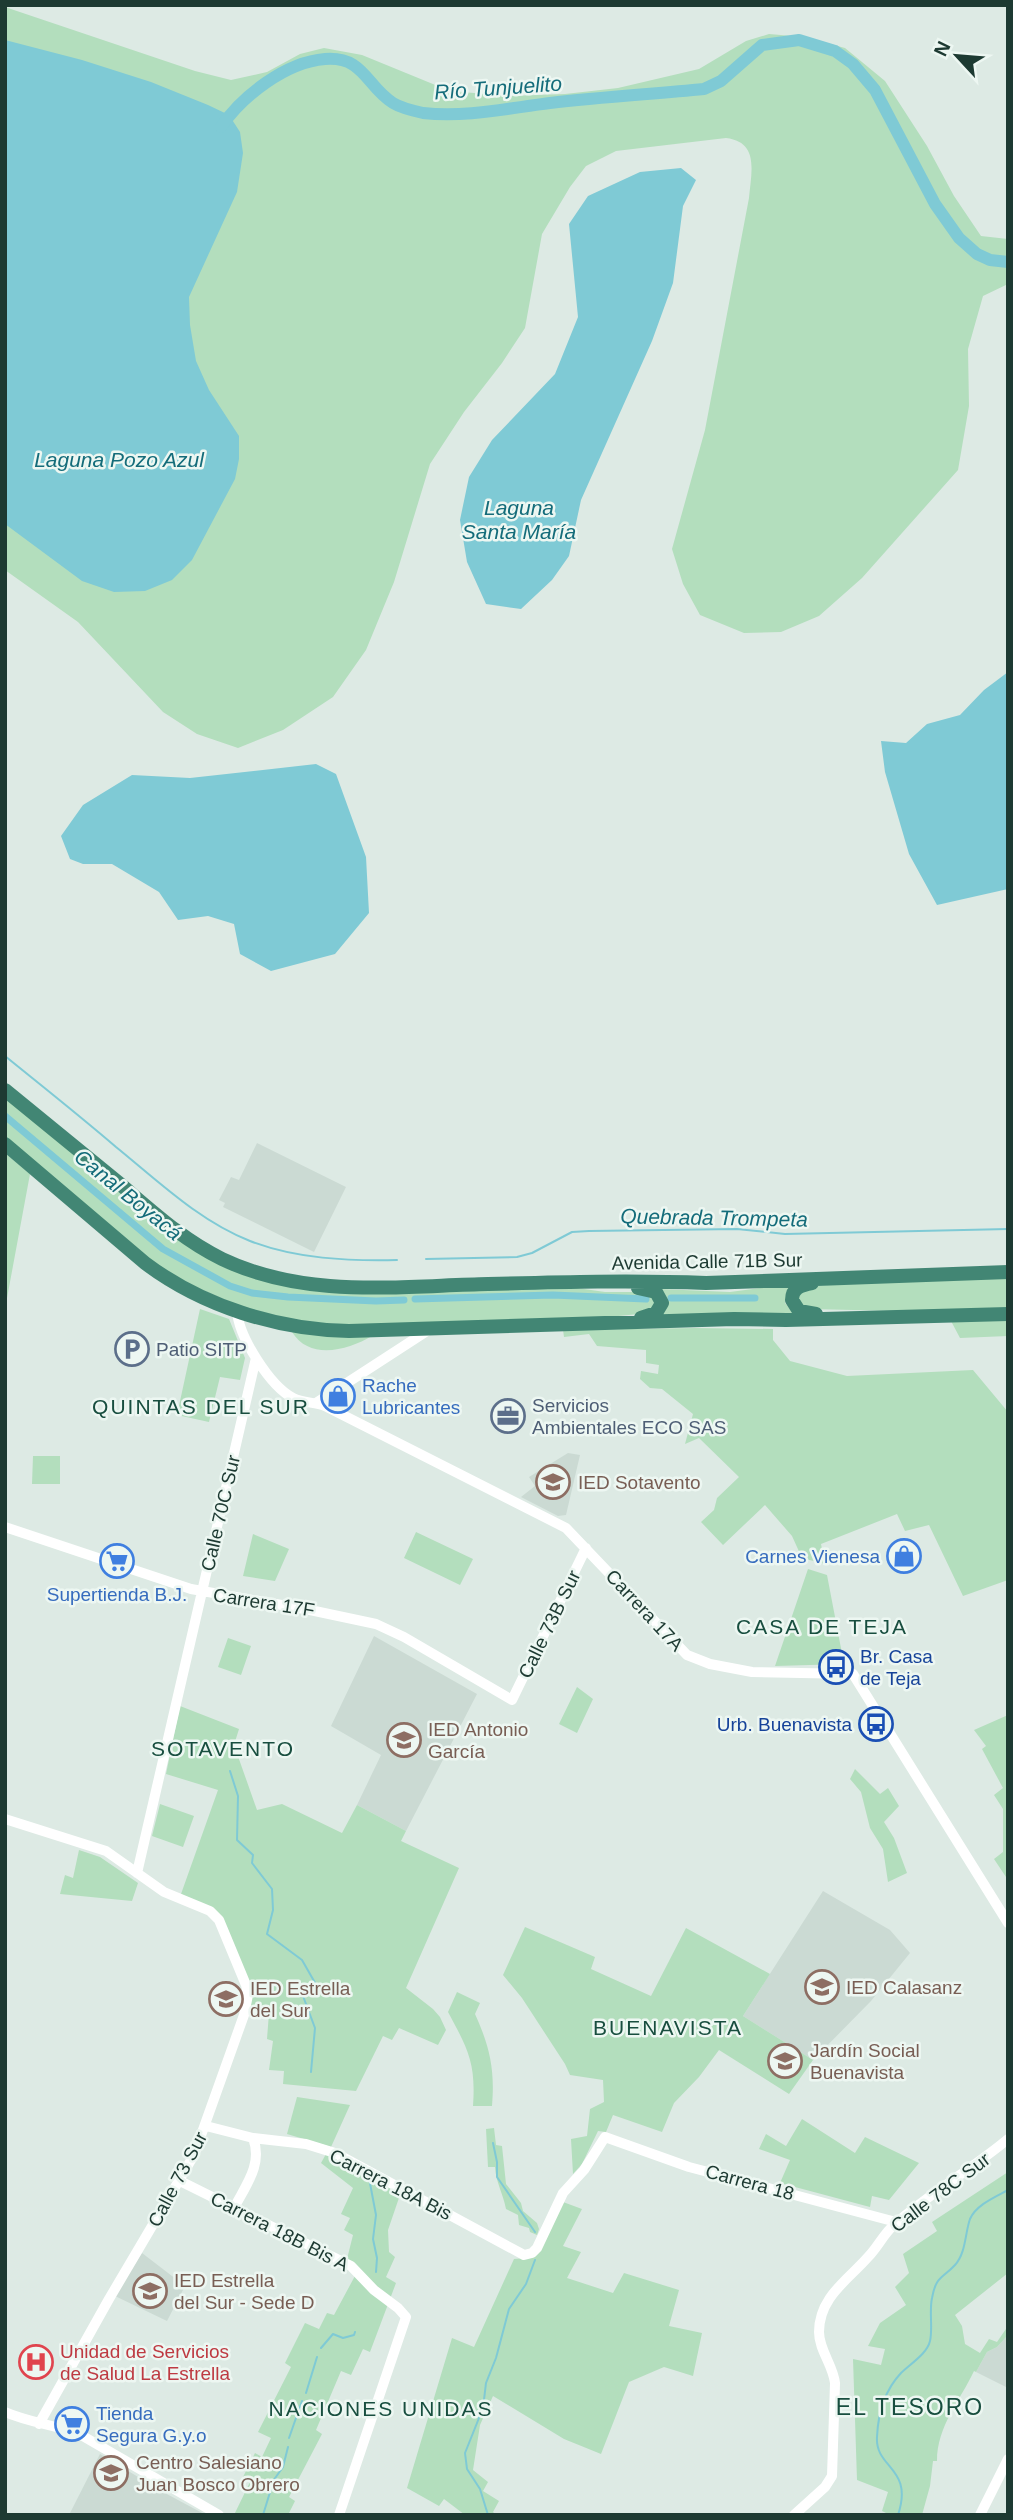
<svg xmlns="http://www.w3.org/2000/svg" width="1013" height="2520" viewBox="0 0 1013 2520" font-family="Helvetica,sans-serif">
	<rect width="100%" height="100%" fill="#ddeae4"/>
	<path fill="#cbdad3" d="M257 1143 346 1187 314 1252 223 1207 225 1203 219 1200 231 1177 239 1180Z
		M568 1453 580 1455 566 1515 558 1516 521 1497 535 1486 529 1477Z
		M374 1636 477 1694 406 1831 357 1805 381 1755 331 1726Z
		M823 1891 890 1930 910 1953 871 2001 813 2060 743 2016Z
		M142 2253 185 2286 167 2321 115 2296Z
		M1008 2335V2388L976 2372 987 2352 997 2347Z
		M100 2454 163 2492 206 2515H69Z"/>
	<path fill="#b3debd" d="M5 7 195 71 231 80 267 72 300 54 324 48 362 55 450 91 510 96 565 94 618 88 699 69 746 41 769 34 804 37 845 48 885 81 927 146 954 196 981 236 1008 239V284L983 296 968 349 969 406 958 470 862 578 819 616 781 632 744 633 700 615 683 584 672 549 705 430 749 198C751 173 760 142 726 138L616 151 586 166 570 187 542 234 525 328 502 363 464 412 430 464 394 582 366 650 333 697 283 730 238 748 197 734 163 712 78 622 5 570Z
		M5 1096 121 1192 262 1280 577 1288 605 1292H647L657 1298 649 1313 598 1318 351 1325 323 1323 293 1320 239 1306 182 1281 162 1269 5 1138Z
		M5 1153 30 1174 5 1309Z
		M1008 1277V1308L897 1311 809 1309 803 1308 796 1294 810 1286 916 1280Z
		M791 1284 785 1303 795 1315 662 1317 660 1289 730 1292Z
		M200 1309 229 1319 245 1358 240 1380 220 1377 209 1422 177 1415Z
		M1008 1319V1336L960 1338 951 1321Z
		M695 1328 773 1329V1340L790 1361 847 1376 973 1370 1008 1412V1580L963 1596 929 1525 905 1531 897 1514 821 1544 825 1564 802 1558 792 1536 765 1505 723 1545 701 1522 714 1510 717 1498 739 1477 699 1438 685 1444 693 1414 662 1389 650 1388 640 1379 641 1371 658 1374 659 1365 646 1363V1350L597 1346 589 1334 564 1337 563 1330Z
		M292 1332 372 1336C348 1350 310 1361 292 1332Z
		M33 1456H60V1484H32Z
		M416 1532 473 1559 460 1585 404 1558Z
		M253 1534 289 1549 275 1581 243 1576Z
		M808 1569 827 1575 844 1664 775 1666Z
		M228 1638 251 1646 241 1675 218 1667Z
		M577 1687 593 1699 577 1733 559 1724Z
		M180 1706 239 1729 234 1745 257 1810 282 1804 342 1833 357 1805 406 1831 401 1841 459 1868 406 1988 433 2009 440 2017 446 2030 438 2045 399 2028 392 2040 383 2036 356 2091 283 2084 284 2071 269 2070 273 2041 267 2039 269 2013 250 2010 220 1915 181 1894 218 1790 166 1774Z
		M1008 1715V1875L1006 1877 994 1859 1003 1852V1809L994 1795 1003 1788 982 1749 986 1746 974 1730Z
		M855 1769 880 1794 888 1788 899 1806 884 1822 894 1838 907 1873 888 1882 883 1849 870 1828 861 1792 850 1779Z
		M160 1804 194 1816 183 1847 152 1836Z
		M79 1850 100 1857 138 1883 132 1901 60 1894 65 1875 73 1878Z
		M525 1927 595 1957 591 1969 651 1996 686 1928 770 1974 743 2016 813 2060 789 2094 719 2050 699 2077 674 2103 662 2132 613 2115 606 2132 598 2131 582 2164 573 2174 571 2139 587 2136 590 2109 604 2102 603 2080 570 2075 565 2064 522 1998 503 1975Z
		M457 1992 480 2003 475 2014C490 2047 495 2070 492 2106H473C476 2063 468 2049 448 2012Z
		M297 2097 350 2105 331 2147 287 2134Z
		M802 2119 855 2153 865 2137 919 2163 889 2200 872 2196 870 2207 780 2183 790 2160 759 2149 766 2134 786 2146Z
		M494 2128 496 2145 502 2146 506 2184 521 2203 523 2211 537 2223 539 2229 537 2235 530 2232 529 2228 519 2225 518 2215 506 2209C503 2193 496 2183 495 2167H488L486 2129Z
		M326 2154 401 2192 388 2230 389 2252 395 2257 386 2277 396 2283 370 2352 363 2349 351 2375 341 2371 316 2430 322 2434 289 2497 295 2501 288 2515H234L250 2482 243 2477 255 2453 262 2457 271 2438 258 2432 291 2367 285 2363 305 2323 319 2329 327 2313 334 2315 356 2274 345 2267 353 2235 344 2230 350 2218 341 2214 353 2188 321 2163Z
		M1008 2172V2273L955 2315 962 2326 965 2344 980 2353 989 2339 997 2342 1008 2326V2335L997 2347 987 2352 976 2372 974 2371C960 2401 937 2426 937 2461H933L930 2486 922 2515H890L882 2511 888 2492 857 2480 853 2359 881 2365 885 2349 868 2346 880 2323 906 2305 895 2287 909 2273 903 2254 937 2231 932 2222Z
		M563 2202 582 2209 563 2246 581 2252 567 2278 613 2293 624 2273 679 2290 669 2326 702 2333 693 2376 664 2367 629 2382 601 2454 564 2439 493 2396 480 2425 473 2470 488 2482 483 2491 499 2501 493 2512 496 2515H465L444 2499 439 2506 407 2488 452 2338 474 2347 514 2259 527 2258Z"/>
	<path fill="#7fcad5" d="M5 40 82 60 151 82 208 105 229 115 240 132 243 153 237 192 189 297 190 325 196 361 209 390 239 436V459L235 479 192 560 172 580 145 591 114 592 82 581 5 524Z
		M681 168 696 180 683 206 673 283 652 341 581 500 569 556 552 580 521 609 486 604 467 562 460 520 469 477 492 440 555 374 578 317 569 224 588 196 640 172Z
		M1008 672V889L937 905 909 854 885 772 881 741 906 743 927 724 960 715 984 690Z
		M316 764 336 774 366 857 369 913 335 954 271 971 240 954 234 924 208 916 178 920 159 892 112 864H83L70 859 61 836 83 805 132 775 190 778Z"/>
	<g fill="none" stroke-linecap="round" stroke-linejoin="round">
		<path stroke="#7fcad5" stroke-width="2" d="M5 1056C42 1086 80 1116 116 1147 158 1181 199 1221 250 1241 297 1259 347 1261 397 1260
			M426 1259 517 1257 532 1253 572 1232 589 1231 737 1229 785 1234 1008 1229
			M230 1771 238 1796 237 1840 253 1855 252 1863 272 1889 273 1910 267 1934 302 1960 318 1988 303 1996 315 2028 311 2072
			M493 2143 497 2162V2177L535 2232
			M369 2178 376 2215 373 2239 377 2258 376 2272
			M321 2348 333 2334 343 2338 354 2335 355 2332
			M306 2393 317 2357
			M289 2438 302 2401
			M273 2481 283 2467 288 2447
			M263 2515 271 2489
			M488 2515 480 2489 467 2469 465 2453 483 2408 486 2383 496 2358 509 2309 526 2284 535 2260
			M898 2515C914 2467 875 2469 877 2437 878 2414 885 2390 901 2373 910 2364 927 2354 930 2341 933 2328 929 2312 932 2298 936 2276 942 2279 955 2265 966 2253 965 2233 970 2219 976 2205 995 2197 1008 2190"/>
		<path stroke="#7fcad5" stroke-width="7" d="M5 1116 163 1249 230 1286 252 1293 288 1297 376 1301 404 1300
			M671 1298H755
			M415 1299 553 1295 646 1299"/>
		<path stroke="#7fcad5" stroke-width="12" d="M221 127C242 96 286 62 325 59 364 56 366 86 393 103 401 108 414 111 423 113 465 118 509 108 550 103 601 97 652 94 704 89L721 81 762 45 799 40 835 51 853 64 875 90 935 204 959 238 977 254 990 260 1008 262"/>
		<path stroke="#fff" stroke-width="10" d="M237 1310C238 1336 270 1386 293 1398 303 1403 315 1402 325 1406L566 1528 687 1655 710 1664 752 1672 853 1674 1008 1923
			M316 1403 430 1329
			M5 1527 191 1589 310 1610 376 1624 404 1637 512 1700 586 1548
			M5 1819 106 1851 164 1892 210 1911 219 1920 246 1985 248 1995 244 2015 194 2155 109 2299 39 2424
			M137 1873 256 1358
			M206 2126 253 2138 306 2144 335 2153 524 2255 532 2253 537 2248 563 2193 584 2170 605 2137 689 2167 896 2222
			M180 2181 351 2266 374 2290 398 2308 406 2317 339 2515
			M234 2208C246 2185 263 2164 253 2138
			M5 2412C30 2423 57 2425 81 2435L219 2515
			M794 2515 825 2487 832 2476 835 2383C833 2365 819 2350 819 2332 819 2297 848 2280 868 2257 878 2247 884 2233 895 2224 930 2193 972 2169 1008 2139
			M980 2515 1008 2459"/>
		<path stroke="#428674" stroke-width="14" d="M5 1090C43 1121 82 1153 120 1184 153 1212 183 1240 222 1259 306 1299 398 1286 488 1284 561 1282 634 1280 706 1283L1008 1272
			M5 1144 145 1263C202 1306 278 1330 349 1331L734 1319 786 1320 1008 1314
			M812 1283C801 1285 792 1288 792 1300L799 1311 816 1314
			M638 1288 656 1292 662 1303 656 1313 641 1318"/>
	</g>
	<defs>
		<g id="parking-ring" transform="scale(1.75)"><circle r="9.5" fill="#edf7f2" stroke="#5c6f8a" stroke-width="1.5"/><path d="M-3.5-5.5H1a3.5 3.5 0 0 1 0 7H-1V5.5H-3.5ZM-1-3.4V-.6H.8a1.4 1.4 0 0 0 0-2.8Z" fill="#5c6f8a"/></g>
		<g id="shop-ring" transform="scale(1.75)"><circle r="9.5" fill="#edf7f2" stroke="#3f7fe0" stroke-width="1.5"/><path d="M-5-2.5h2.3a2.7 3.5 0 0 1 5.4 0H5L5.5 6h-11ZM-1.5-2.5h3a1.5 2.3 0 0 0-3 0Z" fill="#3f7fe0"/></g>
		<g id="office-ring" transform="scale(1.75)"><circle r="9.5" fill="#edf7f2" stroke="#5c6f8a" stroke-width="1.5"/><path d="M-6-3h4V-5.5h4V-3h4V5H-6ZM-1-4.5V-3h2v-1.5ZM-6 0V1H6V0Z" fill="#5c6f8a"/></g>
		<g id="school-ring" transform="scale(1.75)"><circle r="9.5" fill="#edf7f2" stroke="#8d6e63" stroke-width="1.5"/><path d="M0-5L7-2L0 1L-7-2ZM-4 1L0 2.5L4 1V4Q0 6-4 4Z" fill="#8d6e63"/></g>
		<g id="supermarket-ring" transform="scale(1.75)"><circle r="9.5" fill="#edf7f2" stroke="#3f7fe0" stroke-width="1.5"/><path d="M-6-5.5h2.5l.6 2H6L4.5 2H-2.5L-4.4-4H-6ZM-1.5 3.2a1.3 1.3 0 1 0 .1 0ZM3 3.2a1.3 1.3 0 1 0 .1 0Z" fill="#3f7fe0"/></g>
		<g id="bus-ring" transform="scale(1.75)"><circle r="9.5" fill="#edf7f2" stroke="#1a4fb4" stroke-width="1.5"/><path d="M-5-6H5V4H4V6H2V4H-2V6H-4V4H-5ZM-3.5-4V0h7V-4ZM-3.5 1.2v1.5H-2V1.2ZM2 1.2v1.5H3.5V1.2Z" fill="#1a4fb4"/></g>
		<g id="hospital-ring" transform="scale(1.75)"><circle r="9.5" fill="#edf7f2" stroke="#e0444e" stroke-width="1.5"/><path d="M-5-5h3v3.5h4V-5h3V5h-3V1.5h-4V5h-3Z" fill="#e0444e"/></g>
		<g id="university-ring" transform="scale(1.75)"><circle r="9.5" fill="#edf7f2" stroke="#8d6e63" stroke-width="1.5"/><path d="M0-5L7-2L0 1L-7-2ZM-4 1L0 2.5L4 1V4Q0 6-4 4Z" fill="#8d6e63"/></g>
	</defs>
	<g fill-rule="evenodd">
		<use href="#parking-ring" x="132" y="1349"/>
		<use href="#shop-ring" x="338" y="1396"/>
		<use href="#office-ring" x="508" y="1416"/>
		<use href="#school-ring" x="553" y="1482"/>
		<use href="#shop-ring" x="904" y="1556"/>
		<use href="#supermarket-ring" x="117" y="1561"/>
		<use href="#bus-ring" x="836" y="1667"/>
		<use href="#bus-ring" x="876" y="1724"/>
		<use href="#school-ring" x="404" y="1740"/>
		<use href="#school-ring" x="822" y="1987"/>
		<use href="#school-ring" x="226" y="1999"/>
		<use href="#school-ring" x="785" y="2061"/>
		<use href="#school-ring" x="150" y="2291"/>
		<use href="#hospital-ring" x="36" y="2362"/>
		<use href="#supermarket-ring" x="72" y="2424"/>
		<use href="#university-ring" x="111" y="2473"/>
	</g>
	<g text-anchor="middle" stroke-width="5" stroke-linejoin="round" paint-order="stroke">
		<g font-size="19" fill="#1d3a32" stroke="#edf7f2">
			<text transform="translate(707 1261) rotate(-1)" y="7">Avenida Calle 71B Sur</text>
			<text transform="translate(220 1513) rotate(-77)" y="7">Calle 70C Sur</text>
			<text transform="translate(264 1602) rotate(9)" y="7">Carrera 17F</text>
			<text transform="translate(645 1610) rotate(47)" y="7">Carrera 17A</text>
			<text transform="translate(549 1624) rotate(-64)" y="7">Calle 73B Sur</text>
			<text transform="translate(177 2179) rotate(-62)" y="7">Calle 73 Sur</text>
			<text transform="translate(750 2182) rotate(15)" y="7">Carrera 18</text>
			<text transform="translate(391 2184) rotate(27)" y="7">Carrera 18A Bis</text>
			<text transform="translate(940 2192) rotate(-37)" y="7">Calle 78C Sur</text>
			<text transform="translate(280 2231) rotate(27)" y="7">Carrera 18B Bis A</text>
		</g>
		<g font-size="19" fill="#4e5e75" stroke="#edf7f2" text-anchor="start">
			<text x="156" y="1356">Patio SITP</text>
			<text x="532" y="1412">Servicios<tspan x="532" dy="22">Ambientales ECO SAS</tspan></text>
		</g>
		<g font-size="19" fill="#366cbe" stroke="#edf7f2" text-anchor="start">
			<text x="362" y="1392">Rache<tspan x="362" dy="22">Lubricantes</tspan></text>
			<text x="880" y="1563" text-anchor="end">Carnes Vienesa</text>
			<text x="117" y="1601" text-anchor="middle">Supertienda B.J.</text>
			<text x="96" y="2420">Tienda<tspan x="96" dy="22">Segura G.y.o</tspan></text>
		</g>
		<g font-size="19" fill="#785e54" stroke="#edf7f2" text-anchor="start">
			<text x="578" y="1489">IED Sotavento</text>
			<text x="428" y="1736">IED Antonio<tspan x="428" dy="22">García</tspan></text>
			<text x="846" y="1994">IED Calasanz</text>
			<text x="250" y="1995">IED Estrella<tspan x="250" dy="22">del Sur</tspan></text>
			<text x="810" y="2057">Jardín Social<tspan x="810" dy="22">Buenavista</tspan></text>
			<text x="174" y="2287">IED Estrella<tspan x="174" dy="22">del Sur - Sede D</tspan></text>
			<text x="136" y="2469">Centro Salesiano<tspan x="136" dy="22">Juan Bosco Obrero</tspan></text>
		</g>
		<g font-size="19" fill="#164399" stroke="#edf7f2" text-anchor="start">
			<text x="860" y="1663">Br. Casa<tspan x="860" dy="22">de Teja</tspan></text>
			<text x="852" y="1731" text-anchor="end">Urb. Buenavista</text>
		</g>
		<g font-size="19" fill="#be3a42" stroke="#edf7f2" text-anchor="start">
			<text x="60" y="2358">Unidad de Servicios<tspan x="60" dy="22">de Salud La Estrella</tspan></text>
		</g>
		<g font-size="21" font-style="italic" fill="#146c7a" stroke="#edf7f2">
			<text transform="translate(498 88) rotate(-4)" y="7">Río Tunjuelito</text>
			<text x="119" y="467">Laguna Pozo Azul</text>
			<text x="519" y="515">Laguna<tspan x="519" dy="24">Santa María</tspan></text>
			<text transform="translate(128 1195) rotate(39)" y="7">Canal Boyacá</text>
			<text transform="translate(714 1218) rotate(1)" y="7">Quebrada Trompeta</text>
		</g>
		<g font-size="21" letter-spacing="2" fill="#184e3f" stroke="#edf7f2">
			<text x="201" y="1414">QUINTAS DEL SUR</text>
			<text x="822" y="1634">CASA DE TEJA</text>
			<text x="223" y="1756">SOTAVENTO</text>
			<text x="668" y="2035">BUENAVISTA</text>
			<text x="381" y="2416">NACIONES UNIDAS</text>
		</g>
		<g font-size="23" letter-spacing="2" fill="#184e3f" stroke="#edf7f2">
			<text x="910" y="2415">EL TESORO</text>
		</g>
	</g>
	<rect width="1013" height="2520" fill="none" stroke="#1d3a32" stroke-width="14"/>
	<g transform="translate(957 56) rotate(296)" stroke="#edf7f2" stroke-width="5" paint-order="stroke">
	<path d="M0-5L12 26L0 18L-12 26Z" fill="#1d3a32"/>
	<text y="-10" font-size="19" font-weight="bold" text-anchor="middle" fill="#1d3a32">N</text>
	</g>
</svg>
